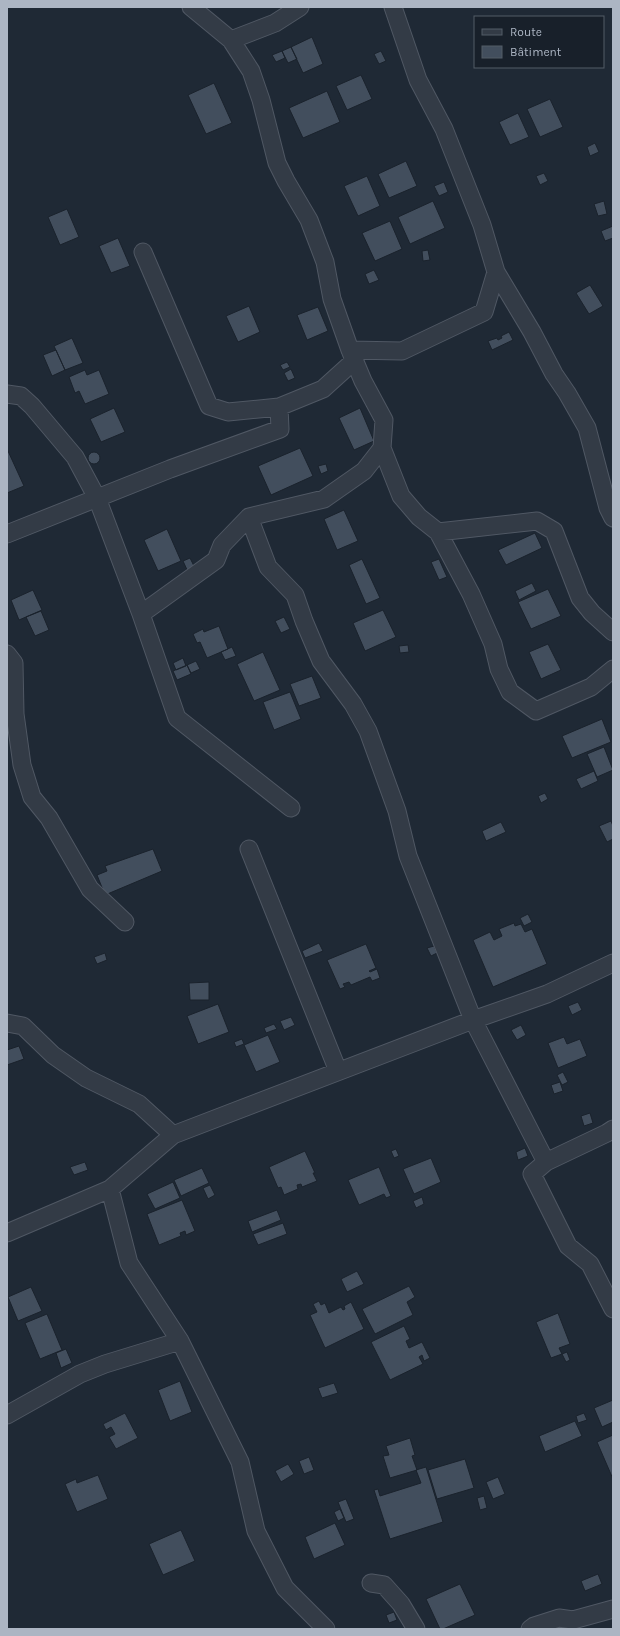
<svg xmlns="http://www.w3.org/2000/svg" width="620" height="1636" viewBox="0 0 620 1636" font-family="Karla,sans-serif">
	<rect width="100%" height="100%" fill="#1f2935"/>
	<path fill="#424e5d" stroke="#1a222c" d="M312 37 323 64 303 73 291 47Z
		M291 47 297 59 288 63 282 51Z
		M282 51 285 58 276 62 272 55Z
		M381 51 386 61 379 64 374 54Z
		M361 75 372 99 347 110 336 86Z
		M214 83 232 123 206 134 188 95Z
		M327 91 340 122 303 138 289 108Z
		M550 99 563 127 540 137 527 109Z
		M518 113 529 137 510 145 499 122Z
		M595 143 599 152 590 156 587 147Z
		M406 161 417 186 389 198 378 174Z
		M544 173 548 181 540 185 536 176Z
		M367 176 380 206 358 216 344 186Z
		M444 182 448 192 439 196 434 186Z
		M433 201 445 228 410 244 398 217Z
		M604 201 607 214 598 216 594 204Z
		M67 209 79 237 60 245 48 217Z
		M390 221 402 249 375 261 362 233Z
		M613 226V238L605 241 601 231Z
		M118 238 130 266 111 273 99 246Z
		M428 250 430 260 423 261 422 251Z
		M374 270 379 280 369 284 365 274Z
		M590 285 603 306 589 314 576 293Z
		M249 306 260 332 238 342 226 316Z
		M318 307 328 331 307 340 297 315Z
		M509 332 513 340 492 350 488 341 497 338 498 340 502 338 501 336Z
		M72 338 83 363 65 370 54 346Z
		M56 350 65 370 52 376 43 355Z
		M287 362 290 367 283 370 280 365Z
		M291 369 295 378 288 381 284 373Z
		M85 370 87 375 99 370 109 394 85 404 79 391 75 393 69 377Z
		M114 408 125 432 101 442 90 419Z
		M360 408 374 441 354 450 339 418Z
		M300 448 313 476 271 495 258 466Z
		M7 451H8L24 486 7 493Z
		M88 458a6 6 0 1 1 12 0a6 6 0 1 1-12 0Z
		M326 464 328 471 321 474 318 466Z
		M344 510 358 541 337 550 324 519Z
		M167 529 181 561 158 571 144 540Z
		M535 533 542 548 506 565 498 550Z
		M190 558 195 568 188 572 183 561Z
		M362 559 380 598 366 604 349 565Z
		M439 559 447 577 439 580 431 562Z
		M532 583 536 591 519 600 515 591Z
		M548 589 561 616 531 629 518 602Z
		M33 590 42 610 19 620 11 600Z
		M383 610 396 637 365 651 353 623Z
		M41 611 49 630 35 636 26 617Z
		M284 617 290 629 281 633 275 621Z
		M219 626 228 649 207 658 200 642 197 643 193 634 203 629 204 632Z
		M548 644 561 670 541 679 529 652Z
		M408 645 409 652 400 653 399 646Z
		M232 647 236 656 225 660 221 652Z
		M263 652 280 690 254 701 237 664Z
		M183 658 186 666 176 670 173 663Z
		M196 661 200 669 191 673 187 665Z
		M187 665 191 674 177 680 173 671Z
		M312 676 321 698 299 706 290 684Z
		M290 692 301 719 274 730 263 702Z
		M602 719 611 742 572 758 562 736Z
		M604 747 613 770 597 777 587 754Z
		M594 771 598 781 581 789 576 779Z
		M545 793 548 799 541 803 538 796Z
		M611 821 613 826V839L607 842 599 826Z
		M501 822 506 832 486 841 482 831Z
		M153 849 162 871 105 895 97 875 107 871 105 866Z
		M528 914 532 922 524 926 520 918Z
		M514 923 515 926 521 924 525 932 532 929 547 964 493 987 473 940 490 932 494 940 502 936 499 929Z
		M319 943 323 951 305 958 302 951Z
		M366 944 376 968 369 971 370 972 377 969 380 978 372 981 370 977 351 985 349 982 343 984 345 987 340 989 327 960Z
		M434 946 437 953 431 956 427 948Z
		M105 953 107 960 97 964 94 957Z
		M209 982V1000H190L189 983Z
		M578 1002 582 1010 572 1015 568 1006Z
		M218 1004 229 1032 198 1044 187 1016Z
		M291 1017 295 1025 284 1030 280 1021Z
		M274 1024 277 1029 266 1033 264 1028Z
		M521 1025 526 1035 517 1040 511 1030Z
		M268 1035 280 1062 256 1072 244 1045Z
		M564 1037 567 1044 580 1039 587 1056 558 1068 548 1043Z
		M242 1039 244 1044 236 1047 234 1042Z
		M19 1046 24 1059 7 1065V1050Z
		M563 1072 568 1082 562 1085 557 1075Z
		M560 1082 563 1091 554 1094 551 1085Z
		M590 1113 593 1123 584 1126 581 1116Z
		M525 1148 528 1156 518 1160 516 1152Z
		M396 1149 399 1156 394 1158 391 1151Z
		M305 1151 315 1173H313L317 1181 302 1187 301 1184 297 1185 298 1189 284 1195 281 1187 278 1188 269 1167Z
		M431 1158 441 1182 414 1194 403 1169Z
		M85 1162 88 1170 74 1175 70 1167Z
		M379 1167 391 1196 386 1198 384 1194 359 1205 348 1180Z
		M202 1168 209 1183 181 1196 174 1180Z
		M173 1182 180 1198 155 1209 147 1194Z
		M210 1185 215 1195 208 1199 203 1188Z
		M422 1197 424 1204 416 1208 413 1201Z
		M182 1200 195 1231 186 1235 185 1231 180 1233 181 1236 159 1245 147 1214Z
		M277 1210 281 1220 252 1232 248 1221Z
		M283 1223 287 1234 258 1245 253 1234Z
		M357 1271 364 1284 347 1292 341 1279Z
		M409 1286 415 1297 407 1302 413 1315 375 1334 362 1309Z
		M31 1287 42 1311 18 1321 8 1297Z
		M319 1301 321 1305 325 1303 329 1313 341 1307 343 1310 345 1309 344 1306 351 1302 364 1329 325 1348 310 1315 317 1312 313 1304Z
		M558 1313 570 1344 559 1348 562 1354 551 1358 536 1322Z
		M47 1314 62 1350 40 1359 25 1323Z
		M404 1326 410 1339 406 1341 409 1348 422 1342 430 1358 424 1361 422 1355 419 1357 423 1364 390 1380 371 1342Z
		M66 1349 72 1363 61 1368 56 1353Z
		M567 1352 570 1360 566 1362 562 1354Z
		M180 1381 192 1412 170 1421 158 1390Z
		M334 1383 338 1393 322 1398 318 1388Z
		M613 1400V1422L602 1427 594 1408Z
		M125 1413 138 1438 116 1449 109 1437 115 1434 111 1427 106 1430 103 1424Z
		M584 1413 587 1420 578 1423 576 1416Z
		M575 1421 582 1436 545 1452 539 1436Z
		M613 1435V1479L597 1442Z
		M410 1438 415 1455 412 1456 417 1470 390 1478 383 1456 389 1455 386 1446Z
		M309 1457 314 1470 304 1474 299 1461Z
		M465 1459 474 1488 437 1499 428 1470Z
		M288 1464 294 1474 281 1482 275 1471Z
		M426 1467 443 1522 390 1539 374 1490 378 1489 380 1496 421 1483 416 1470Z
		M98 1475 108 1499 77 1512 65 1484 76 1479 77 1483Z
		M498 1477 505 1494 493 1499 486 1482Z
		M484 1496 487 1508 480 1510 477 1498Z
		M346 1499 354 1519 346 1522 338 1502Z
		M340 1509 344 1518 338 1521 334 1512Z
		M335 1523 345 1545 314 1559 305 1537Z
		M181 1530 195 1561 163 1575 149 1544Z
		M598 1574 602 1584 585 1591 581 1581Z
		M460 1584 475 1615 443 1629H440L426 1599Z
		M394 1612 397 1620 389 1623 386 1615Z"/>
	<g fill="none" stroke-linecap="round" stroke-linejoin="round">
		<g stroke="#505864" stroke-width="19">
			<path id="minor" d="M191 7 231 40 251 71 261 100 277 163 286 181 309 220 325 262 332 299 350 350 363 381 384 420 382 448 401 496 419 517 438 532 537 521 554 531 580 598 592 613 613 632
				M393 7 418 80 444 129 482 225 496 272 532 332 554 374 567 393 587 428 608 508 613 518
				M231 40 275 23 300 7
				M143 252 209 406 228 412 279 407 323 389 355 360
				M350 350 402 351 484 312 496 272
				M7 394 21 396 32 406 75 457 97 498 141 614
				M249 517 268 567 295 595 304 621 321 661 353 704 368 731 397 811 408 856 473 1020 546 1162
				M438 532 471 594 493 644 499 669 510 692 536 711 591 687 613 669
				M7 534 170 469 280 429 279 407
				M7 654 14 663 15 714 22 765 32 797 49 818 90 889 125 922
				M291 808 177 718 141 614 216 560 222 545 249 517 324 499 364 471 382 448
				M249 849 338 1071
				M7 1023 23 1026 53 1055 86 1078 139 1104 173 1135
				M613 1129 607 1133 546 1162 532 1174 568 1246 590 1264 613 1309
				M110 1189 129 1263 180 1341 240 1462 256 1531 285 1588 326 1629
				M7 1233 110 1189 173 1135 473 1020 547 994 613 963
				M7 1415 80 1374 105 1364 180 1341
				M371 1583 384 1585 401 1604 416 1629
				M530 1629 534 1626 559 1618 573 1620 613 1609"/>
		</g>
		<use href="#minor" stroke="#333b46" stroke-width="17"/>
	</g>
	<rect width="620" height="1636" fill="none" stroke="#acb5c3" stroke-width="16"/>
	<rect x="474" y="16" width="130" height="52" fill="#18202a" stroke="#535c67"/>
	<rect x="482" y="29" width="20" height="6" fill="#333b46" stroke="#535c67"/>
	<text x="510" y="36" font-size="12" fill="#acb5c3">Route</text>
	<rect x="482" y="46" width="20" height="12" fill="#424e5d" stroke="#535c67"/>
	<text x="510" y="56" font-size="12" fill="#acb5c3">Bâtiment</text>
</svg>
